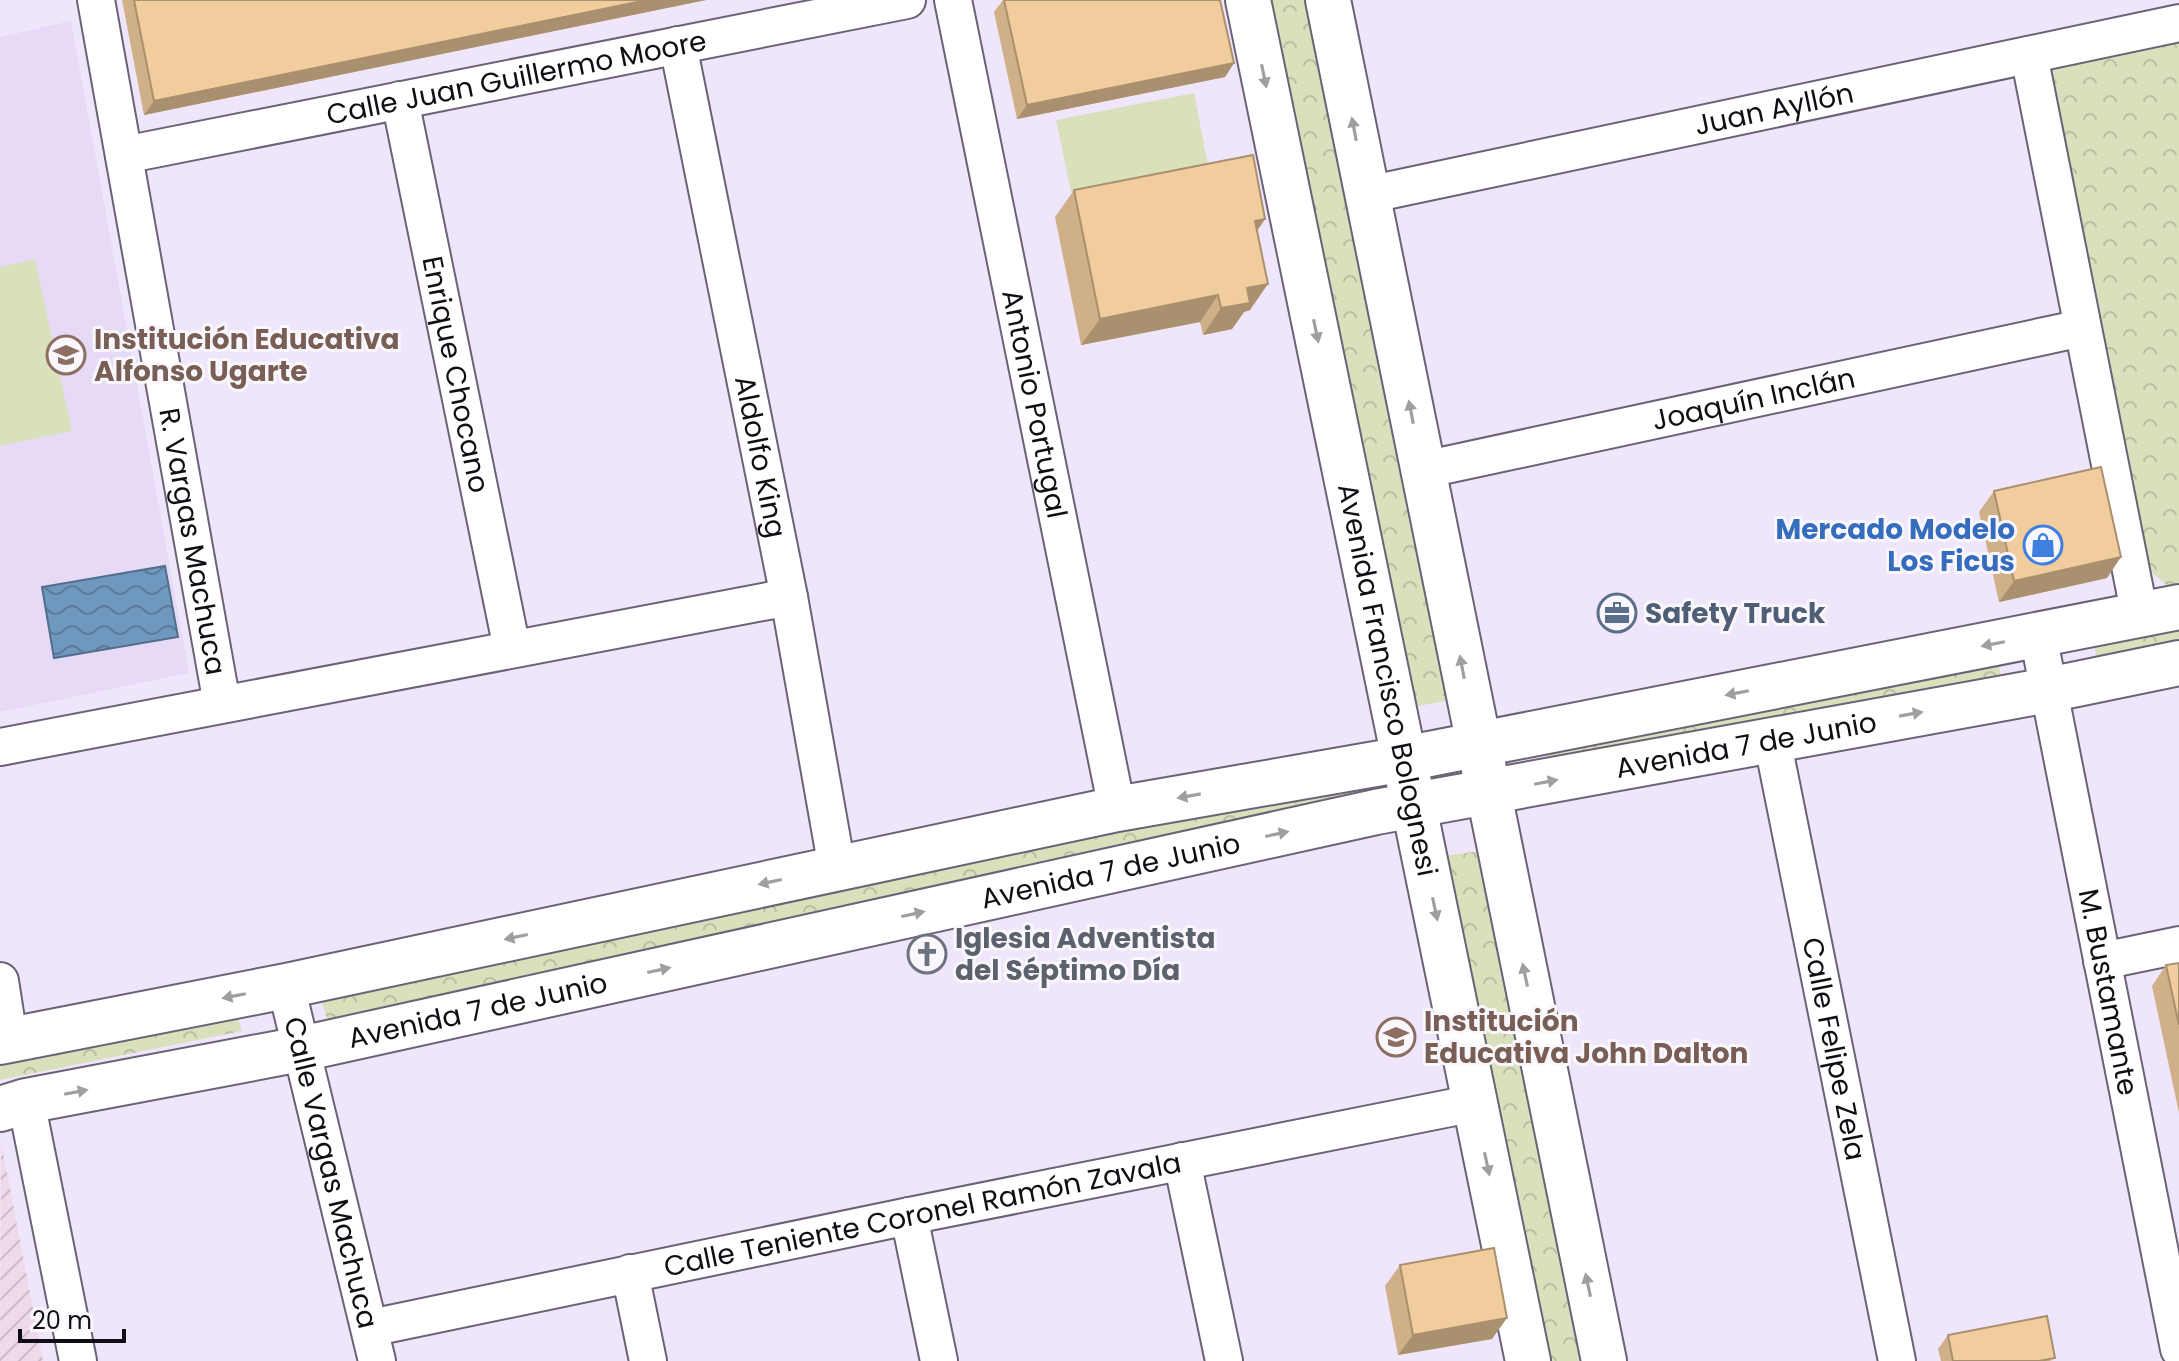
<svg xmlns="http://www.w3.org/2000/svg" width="2179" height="1361" viewBox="0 0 2179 1361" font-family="Poppins,sans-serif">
	<defs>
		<pattern id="industrial-furrows" width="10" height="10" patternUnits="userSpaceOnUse" patternTransform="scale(2)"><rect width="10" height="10" fill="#efdaea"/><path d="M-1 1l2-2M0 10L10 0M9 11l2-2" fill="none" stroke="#ccbac8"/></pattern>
		<pattern id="park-crowns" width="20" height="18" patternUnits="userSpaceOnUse" patternTransform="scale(2)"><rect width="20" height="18" fill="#d9e0bc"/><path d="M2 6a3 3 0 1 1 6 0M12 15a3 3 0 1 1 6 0" fill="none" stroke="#b9bfa1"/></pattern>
		<pattern id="water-waves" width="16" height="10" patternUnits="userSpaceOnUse" patternTransform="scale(2)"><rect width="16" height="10" fill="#6f98be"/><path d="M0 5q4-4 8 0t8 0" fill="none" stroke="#5a7a99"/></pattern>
	</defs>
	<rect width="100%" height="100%" fill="#f0e6fc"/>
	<path fill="url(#industrial-furrows)" d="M1 1141 43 1361H0Z"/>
	<path fill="#e6daf7" d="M71 21 189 673 0 712V37Z"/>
	<path fill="url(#park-crowns)" d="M1267 0H1311L1456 699 1413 707Z
		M2179 40V587L2171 589 2149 570 2051 64Z
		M2179 619V643L2097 659 2092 637Z
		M1996 656 2002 678 1550 769 1545 745Z
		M1348 782 1355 806 335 1025 327 1018 322 1003 327 996Z
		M1488 850 1591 1361H1544L1443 856Z
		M235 1009 242 1031 0 1080V1058Z"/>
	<path fill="#d9e0bc" d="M1194 93 1208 165 1071 192 1056 120Z
		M35 259 72 431 0 446V267Z"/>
	<path fill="url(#water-waves)" stroke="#526e8b" stroke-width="2" d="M165 566 178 637 54 658 42 587Z"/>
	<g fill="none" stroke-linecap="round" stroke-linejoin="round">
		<g stroke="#6b6275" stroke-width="40">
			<g id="minor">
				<path id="s1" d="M96 0 222 704"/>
				<path id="s2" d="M953 0 1117 809"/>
				<path id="s3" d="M678 45 789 597 837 868"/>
				<path d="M2029 55 2140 616"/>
				<path id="s4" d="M400 100 512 649"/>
				<path id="s5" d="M124 155 907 0"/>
				<path id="s6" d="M1367 195 2179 23"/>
				<path id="s7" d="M1423 470 2082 328"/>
				<path id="s8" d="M2038 635 2179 1349"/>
				<path id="s9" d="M1772 739 1897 1361"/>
				<path d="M0 747 789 597"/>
				<path d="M2102 961 2179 945"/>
				<path d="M0 981 9 1039"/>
				<path id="s10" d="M286 986 377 1361"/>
				<path d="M26 1101 78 1361"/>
				<path d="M1182 1161 1224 1361"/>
				<path d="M909 1216 939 1361"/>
				<path d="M630 1273 648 1361"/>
				<path id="s11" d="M370 1328 909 1216 1475 1103"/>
			</g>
		</g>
		<g stroke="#6b6275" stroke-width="48">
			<g id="tertiary">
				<path d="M0 1042 286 986 1117 809 1404 759 2179 607"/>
				<path id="s12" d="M0 1109 26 1101 301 1049 1376 812 2048 690 2179 663"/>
			</g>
		</g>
		<g stroke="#6b6275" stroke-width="48">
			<g id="secondary">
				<path id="s13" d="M1248 0 1528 1361"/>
				<path d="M1328 0 1604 1361"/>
			</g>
		</g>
		<use href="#minor" stroke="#fff" stroke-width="36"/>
		<use href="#tertiary" stroke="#fff" stroke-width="44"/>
		<use href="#secondary" stroke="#fff" stroke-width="44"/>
	</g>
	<path fill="#cfb088" d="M122 0H706L144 115Z
		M1003 0H1220L1234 63 1225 77 1017 119 994 12Z
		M1074 190 1265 219 1257 230 1250 310 1244 312 1232 329 1203 335 1200 322 1081 345 1055 217Z
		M1994 491 2107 578 1999 602 1979 512Z
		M2179 963V1113L2152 986 2166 965Z
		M1400 1265 1492 1339 1398 1355 1385 1286Z
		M1948 1335 2053 1361H1941L1938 1349Z"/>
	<path fill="#a9906f" d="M647 0H706L144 115 154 101Z
		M1234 63 1225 77 1017 119 1027 105Z
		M1265 219 1247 246 1255 221Z
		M1268 284 1250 310 1244 312 1232 329 1203 335 1221 308 1247 288Z
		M1218 295 1200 322 1081 345 1100 319Z
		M2121 557 2107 578 1999 602 2014 581Z
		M1507 1318 1492 1339 1398 1355 1413 1335Z"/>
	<path fill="#f1cd9e" stroke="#a9906f" stroke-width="2" d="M134 0H647L154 101Z
		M1004 0H1220L1234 63 1027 105Z
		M1253 155 1265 219 1255 221 1268 284 1247 288 1250 303 1221 308 1218 295 1100 319 1074 190Z
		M2101 467 2121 557 2014 581 1994 491Z
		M2179 963V1025L2166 965Z
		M1494 1248 1507 1318 1413 1335 1400 1265Z
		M2047 1316 2055 1358 2039 1361H1953L1948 1335Z"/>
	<defs><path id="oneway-solid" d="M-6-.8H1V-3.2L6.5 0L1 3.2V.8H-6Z" transform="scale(2)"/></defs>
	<g fill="#9f9ea1">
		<use href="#oneway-solid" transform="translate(1264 76) rotate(78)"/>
		<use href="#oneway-solid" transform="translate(1354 129) rotate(-101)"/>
		<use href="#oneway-solid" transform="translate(1316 331) rotate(78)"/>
		<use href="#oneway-solid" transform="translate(1411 412) rotate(-101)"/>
		<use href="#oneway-solid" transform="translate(1993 644) rotate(169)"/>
		<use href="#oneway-solid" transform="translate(1462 667) rotate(-101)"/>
		<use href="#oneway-solid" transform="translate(1737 693) rotate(169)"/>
		<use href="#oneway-solid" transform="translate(1911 714) rotate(-10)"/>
		<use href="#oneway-solid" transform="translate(1546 782) rotate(-11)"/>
		<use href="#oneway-solid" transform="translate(1189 796) rotate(170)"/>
		<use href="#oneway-solid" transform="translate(1277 834) rotate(-12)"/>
		<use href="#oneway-solid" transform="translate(770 882) rotate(168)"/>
		<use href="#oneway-solid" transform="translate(1435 909) rotate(78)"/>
		<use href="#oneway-solid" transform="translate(913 914) rotate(-12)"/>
		<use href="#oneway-solid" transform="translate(516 937) rotate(168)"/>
		<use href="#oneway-solid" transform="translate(659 970) rotate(-12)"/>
		<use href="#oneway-solid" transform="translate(1525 975) rotate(-102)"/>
		<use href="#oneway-solid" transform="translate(234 996) rotate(169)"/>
		<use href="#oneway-solid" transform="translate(76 1092) rotate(-11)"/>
		<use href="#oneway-solid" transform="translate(1487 1164) rotate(78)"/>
		<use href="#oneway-solid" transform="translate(1588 1285) rotate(-102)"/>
	</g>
	<defs>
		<g id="school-ring" transform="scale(2)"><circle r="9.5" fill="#f9f7fc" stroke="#8d6e63" stroke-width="1.5"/><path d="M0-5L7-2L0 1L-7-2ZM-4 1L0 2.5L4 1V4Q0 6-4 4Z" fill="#8d6e63"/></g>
		<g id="shop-ring" transform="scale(2)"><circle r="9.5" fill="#f9f7fc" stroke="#3f7fe0" stroke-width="1.5"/><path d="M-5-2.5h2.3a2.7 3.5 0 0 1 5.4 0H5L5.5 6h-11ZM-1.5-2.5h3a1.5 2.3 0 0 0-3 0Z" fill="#3f7fe0"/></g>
		<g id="office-ring" transform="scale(2)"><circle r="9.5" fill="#f9f7fc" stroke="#5c6f8a" stroke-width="1.5"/><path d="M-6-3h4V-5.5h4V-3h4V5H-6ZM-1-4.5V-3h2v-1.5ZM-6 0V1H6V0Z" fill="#5c6f8a"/></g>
		<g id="church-ring" transform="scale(2)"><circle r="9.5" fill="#f9f7fc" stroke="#6b7280" stroke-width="1.5"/><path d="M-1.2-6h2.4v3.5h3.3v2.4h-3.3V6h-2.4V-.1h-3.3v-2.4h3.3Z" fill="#6b7280"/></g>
	</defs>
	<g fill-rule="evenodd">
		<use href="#school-ring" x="66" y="355"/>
		<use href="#shop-ring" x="2043" y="545"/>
		<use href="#office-ring" x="1617" y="613"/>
		<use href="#church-ring" x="927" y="954"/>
		<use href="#school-ring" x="1396" y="1037"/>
	</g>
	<g text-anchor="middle" stroke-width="6" stroke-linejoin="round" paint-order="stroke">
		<g font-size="28" fill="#100d14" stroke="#f9f7fc">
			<text dy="10" stroke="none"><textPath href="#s5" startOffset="400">Calle Juan Guillermo Moore</textPath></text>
			<text dy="10" stroke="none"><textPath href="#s6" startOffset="416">Juan Ayllón</textPath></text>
			<text dy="10" stroke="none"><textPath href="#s4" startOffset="280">Enrique Chocano</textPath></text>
			<text dy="10" stroke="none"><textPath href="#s7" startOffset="338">Joaquín Inclán</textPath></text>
			<text dy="10" stroke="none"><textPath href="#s2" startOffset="412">Antonio Portugal</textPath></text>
			<text dy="10" stroke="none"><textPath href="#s3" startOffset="420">Aldolfo King</textPath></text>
			<text dy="10" stroke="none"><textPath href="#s1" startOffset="550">R. Vargas Machuca</textPath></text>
			<text dy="10" stroke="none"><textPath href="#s13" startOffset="694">Avenida Francisco Bolognesi</textPath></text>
			<text dy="10" stroke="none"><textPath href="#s12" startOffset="1784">Avenida 7 de Junio</textPath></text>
			<text dy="10" stroke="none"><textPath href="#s12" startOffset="1136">Avenida 7 de Junio</textPath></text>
			<text dy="10" stroke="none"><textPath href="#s8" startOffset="364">M. Bustamante</textPath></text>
			<text dy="10" stroke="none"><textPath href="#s12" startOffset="488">Avenida 7 de Junio</textPath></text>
			<text dy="10" stroke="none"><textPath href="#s9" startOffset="316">Calle Felipe Zela</textPath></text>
			<text dy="10" stroke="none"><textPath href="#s10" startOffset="192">Calle Vargas Machuca</textPath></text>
			<text dy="10" stroke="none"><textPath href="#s11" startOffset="564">Calle Teniente Coronel Ramón Zavala</textPath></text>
		</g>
		<g font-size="28" font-weight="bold" fill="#785e54" stroke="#f9f7fc" text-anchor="start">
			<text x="94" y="349">Institución Educativa<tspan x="94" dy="32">Alfonso Ugarte</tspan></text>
			<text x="1424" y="1031">Institución<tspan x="1424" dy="32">Educativa John Dalton</tspan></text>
		</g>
		<g font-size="28" font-weight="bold" fill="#366cbe" stroke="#f9f7fc" text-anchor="end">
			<text x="2015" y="539">Mercado Modelo<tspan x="2015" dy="32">Los Ficus</tspan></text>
		</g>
		<g font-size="28" font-weight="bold" fill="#4e5e75" stroke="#f9f7fc" text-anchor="start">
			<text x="1645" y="623">Safety Truck</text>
		</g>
		<g font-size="28" font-weight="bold" fill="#5b616d" stroke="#f9f7fc" text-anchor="start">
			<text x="955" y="948">Iglesia Adventista<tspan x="955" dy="32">del Séptimo Día</tspan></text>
		</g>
	</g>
	<path d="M20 1329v12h104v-12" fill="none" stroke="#100d14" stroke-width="4"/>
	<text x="32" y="1329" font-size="24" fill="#100d14" stroke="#f9f7fc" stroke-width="6" paint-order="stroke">20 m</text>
</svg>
